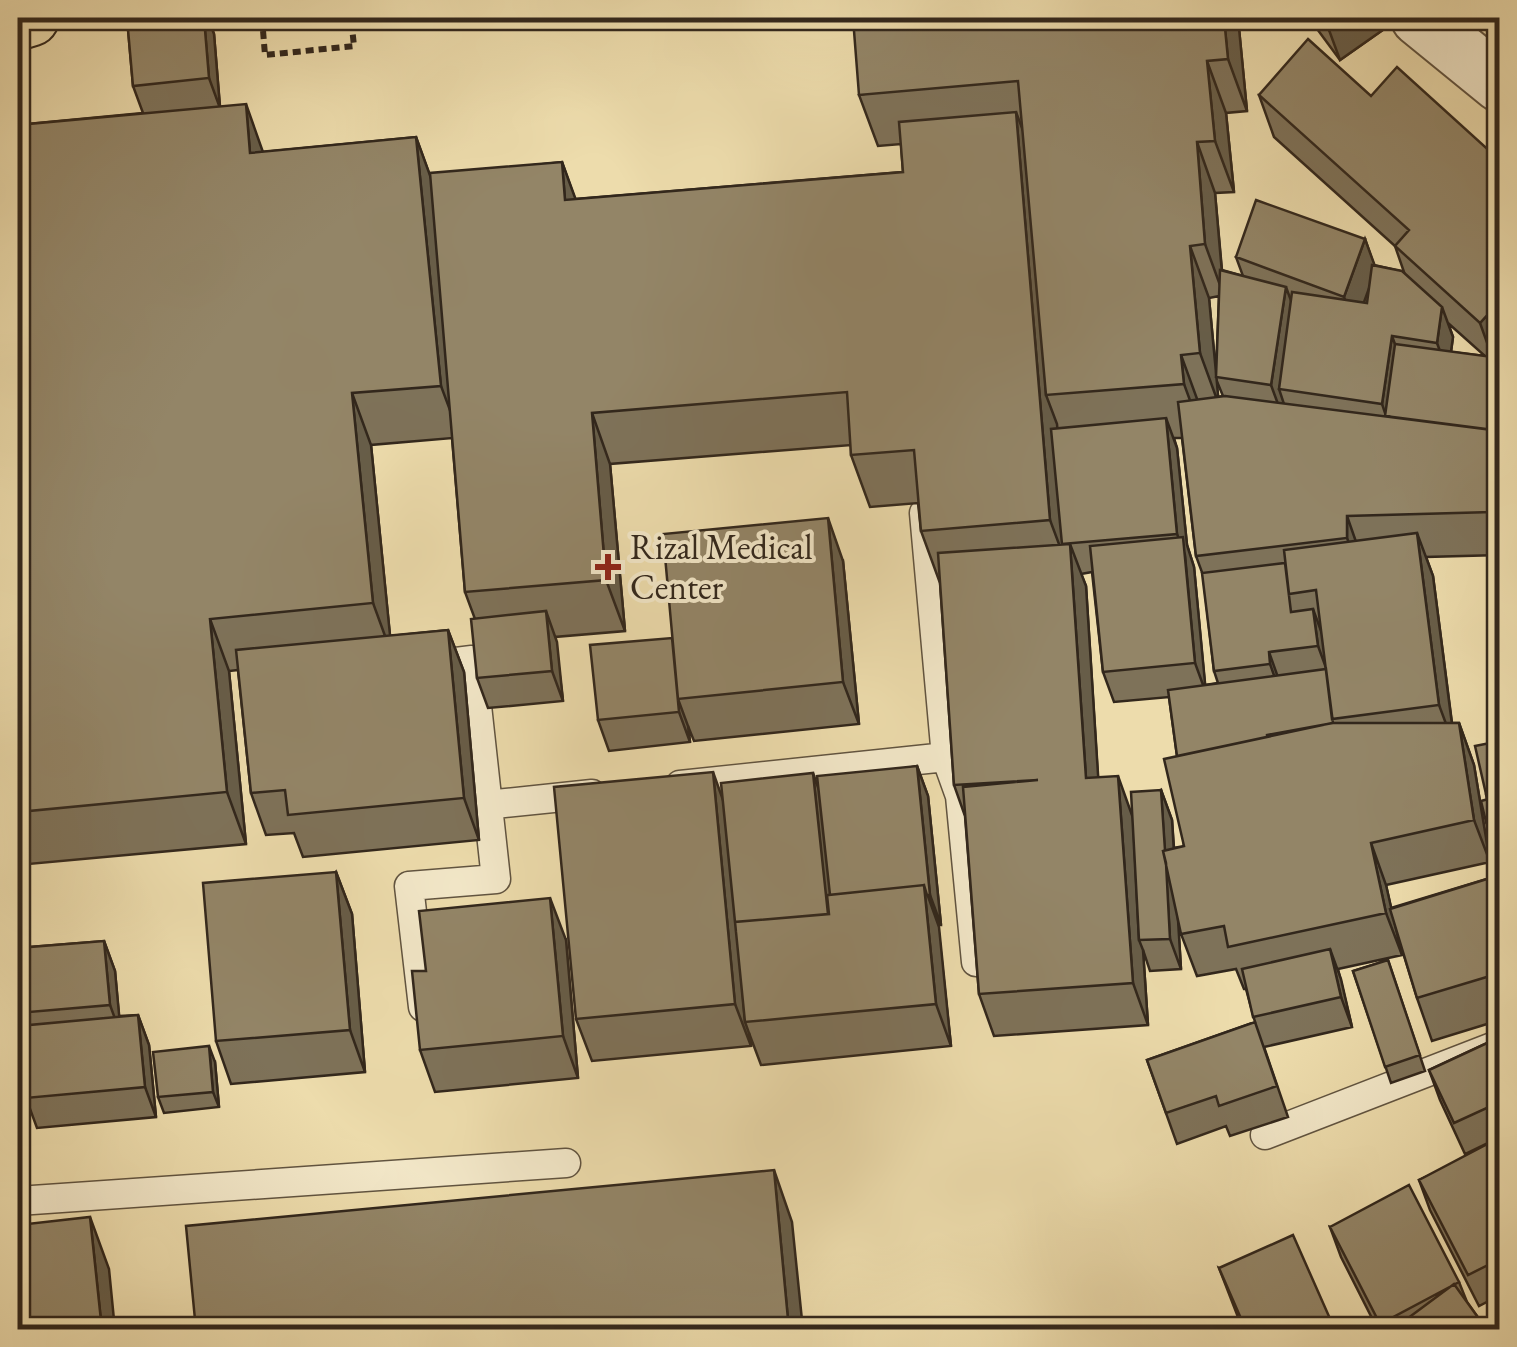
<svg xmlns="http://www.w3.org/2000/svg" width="1517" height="1347" viewBox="0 0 1517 1347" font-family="'EB Garamond',serif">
	<rect width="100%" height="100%" fill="#eddcac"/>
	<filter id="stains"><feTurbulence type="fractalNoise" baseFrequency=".002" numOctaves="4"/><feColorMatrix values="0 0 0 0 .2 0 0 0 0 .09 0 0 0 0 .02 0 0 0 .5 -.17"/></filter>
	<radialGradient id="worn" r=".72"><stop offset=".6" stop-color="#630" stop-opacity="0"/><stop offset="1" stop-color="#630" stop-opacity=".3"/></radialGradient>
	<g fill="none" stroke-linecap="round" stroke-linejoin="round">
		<g stroke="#615440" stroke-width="31">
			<path id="lane" d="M946 757 960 796 976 962
				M680 785 946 757 924 513
				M486 805 592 794
				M423 1007 409 886 496 879 472 660 424 666
				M1265 1135 1500 1044
				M18 1201 566 1163"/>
		</g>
		<g stroke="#615440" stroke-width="59">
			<path id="street" d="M1419 18 1500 84"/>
		</g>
		<g stroke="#32271c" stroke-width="59">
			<path id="primary" d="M18 22 31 18"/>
		</g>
		<path stroke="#32271c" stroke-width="6" stroke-dasharray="8 5" stroke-linecap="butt" d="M262 18 265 55 354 46 351 18"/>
		<use href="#lane" stroke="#f3e8c9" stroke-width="28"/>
		<use href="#street" stroke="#f3e8c9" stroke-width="55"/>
		<use href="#primary" stroke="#eddcac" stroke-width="55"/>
	</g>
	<path fill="#7e7259" stroke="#32271c" stroke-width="2.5" fill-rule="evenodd" d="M127 18H208L214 34 220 106 263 152 416 137 430 176 562 162 575 199 903 172 901 144 878 146 859 95 1238 18 1247 111 1226 113 1234 192 1215 193 1222 270 1243 276 1236 257 1365 239 1374 265 1404 272 1395 246 1274 137 1259 95 1371 96 1495 156 1500 150V555L1426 557 1433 576 1452 723H1459L1474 765 1490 862 1386 885 1391 908 1500 875V1020L1432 1041 1417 998 1397 933 1402 955 1338 969 1352 1027 1264 1047 1288 1117 1230 1136 1226 1126 1177 1144 1147 1060 1255 1022 1246 989H1244L1236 969 1197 976 1181 934 1178 921 1181 969 1150 971 1143 950 1148 1025 994 1036 979 994 965 816 954 785 940 583 921 531 918 503 870 507 851 455V445L610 464 625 631 555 637 563 701 488 708 477 678 475 619 465 592 452 438 371 445 390 636 448 630 464 672 479 840 303 857 294 833 266 835 251 793 238 670 229 671 246 844 18 865V125L143 113 133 86ZM1219 296 1216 373 1209 298ZM1448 323 1485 356 1451 352 1453 337ZM1216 379 1223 396 1218 397ZM1174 438H1182L1196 556 1203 575 1214 671 1218 683 1205 685 1194 567 1187 545 1177 448ZM1092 572 1103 672 1114 702 1169 697 1177 756 1184 846 1174 848 1172 820 1161 790 1132 815 1098 778 1086 586 1081 574Z
		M1309 18H1384L1387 27 1340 60Z
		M1487 18H1500V33L1490 24Z
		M843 561 859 724 694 741 688 726 690 742 609 751 598 720Z
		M1500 741V874L1496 864 1486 794Z
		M917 766 928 796 941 925H938L951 1046 761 1065 749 1033 751 1046 592 1061 576 1019 723 799 818 787Z
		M336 872 352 914 365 1072 231 1084 216 1041Z
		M566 940 578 1078 435 1092 420 1050Z
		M104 941 115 971 119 1016 138 1015 149 1045 156 1117 37 1128 26 1098 21 1044H18V948Z
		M1388 960 1425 1071 1391 1083 1353 971Z
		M1500 1037V1137L1465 1154 1440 1100 1429 1070Z
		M215 1062 219 1107 164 1113 158 1097Z
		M1500 1144V1295L1479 1306 1430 1210 1419 1180Z
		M1330 1227 1459 1282 1467 1302 1487 1330H1378L1341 1257Z
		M1219 1268 1335 1330H1243Z"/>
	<path fill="#675d48" stroke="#32271c" stroke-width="2.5" d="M204 18H208L214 34 220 108 209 78Z
		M1224 18H1238L1247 111 1228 59Z
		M1347 18H1384L1387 27 1340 60 1329 30Z
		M1207 61 1226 113 1234 192 1215 141Z
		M246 104 264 155 250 153Z
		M1016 112 1035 163 1046 395 1057 424 1069 571 1050 520Z
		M416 137 435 189 460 437 441 386Z
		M1197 142 1215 193 1224 296 1205 244Z
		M562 162 581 214 565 200Z
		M1365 239 1376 269 1355 327 1344 297Z
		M1190 246 1209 298 1219 405 1200 353Z
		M1286 287 1297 317 1279 389 1284 404 1282 415 1271 385Z
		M1500 301V361L1495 365 1480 323Z
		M1442 307 1453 337 1448 373 1437 343Z
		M1392 336 1403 366 1389 425 1382 404Z
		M1181 355 1200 407 1203 436 1184 384Z
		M1500 389V456L1493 439Z
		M352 393 371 445 392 655 373 603Z
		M592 413 610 464 625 631 606 580Z
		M1166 418 1177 448 1187 545 1194 567 1206 693 1195 663 1185 555 1177 534Z
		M1500 462V533L1492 512Z
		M1347 516 1362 559 1363 580 1347 538Z
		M828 518 843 561 859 724 843 682Z
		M1417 533 1433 576 1455 748 1439 705Z
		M1070 544 1086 586 1101 821 1086 778Z
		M1313 609 1324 639 1329 676 1318 646Z
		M546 611 557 642 563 701 552 671Z
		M210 619 229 671 246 844 227 792Z
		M448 630 464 672 479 840 464 798Z
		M1269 652 1280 683 1281 695 1270 664Z
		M678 699 688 726 690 742 679 712Z
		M1459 723 1474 765 1490 862 1474 820Z
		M917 766 928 796 941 925 930 895Z
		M713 772 728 814 745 1022 749 1033 751 1046 735 1004Z
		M813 773 824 804 834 904 828 923Z
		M1118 776 1133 818 1139 940 1143 950 1148 1025 1133 983Z
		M1161 790 1172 820 1181 969 1170 939Z
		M1371 843 1386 885 1402 955 1386 913Z
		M336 872 352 914 365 1072 350 1030Z
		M924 885 939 927 951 1046 936 1004Z
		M550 898 566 940 578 1078 563 1036Z
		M104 941 115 971 121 1035 110 1005Z
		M1330 949 1341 979 1352 1027 1341 997Z
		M138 1015 149 1045 156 1117 145 1087Z
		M209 1046 215 1062 219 1107 213 1092Z
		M774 1170 792 1222 803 1330H789Z
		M90 1217 109 1269 115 1330H102Z"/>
	<path fill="#938567" stroke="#32271c" stroke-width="2.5" d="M127 18H204L209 78 133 86Z
		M853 18H1224L1228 59 1207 61 1215 141 1197 142 1205 244 1190 246 1200 353 1181 355 1184 384 1046 395 1018 81 859 95Z
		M1320 18H1347L1329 30Z
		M1308 39 1371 96 1397 67 1495 156 1500 150V301L1480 323 1395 246 1409 230 1259 95Z
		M246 104 250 153 416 137 441 386 352 393 373 603 210 619 227 792 18 812V125Z
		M1016 112 1050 520 921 531 914 450 851 455 847 392 592 413 606 580 465 592 430 173 562 162 565 200 903 172 899 122Z
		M1256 200 1365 239 1344 297 1236 257Z
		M1372 265 1402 271 1442 307 1437 343 1392 336 1382 404 1279 389 1292 292 1367 303Z
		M1220 270 1286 287 1271 385 1216 377Z
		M1395 344 1500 358V389L1494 430 1385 416Z
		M1225 396 1500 431V462L1492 512 1347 516V538L1196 556 1178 402Z
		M1166 418 1177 534 1062 544 1051 429Z
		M828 518 843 682 678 699 663 534Z
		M1417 533 1439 705 1332 719 1316 590 1289 594 1284 550Z
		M1183 537 1195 663 1103 672 1090 546Z
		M1070 544 1086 778 1118 776 1133 983 979 994 963 787 1038 780 954 785 938 553Z
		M1285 563 1291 612 1313 609 1318 646 1269 652 1270 664 1214 671 1202 573Z
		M546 611 552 671 477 678 471 619Z
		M448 630 464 798 288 815 285 790 251 793 236 650Z
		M672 638 679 712 598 720 590 645Z
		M1326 669 1333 723 1267 735V737L1177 756 1168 690Z
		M1332 723H1459L1474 820 1371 843 1386 913 1228 947 1224 926 1181 934 1163 851 1184 846 1164 759Z
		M1500 741V791L1486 794 1475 746Z
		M917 766 930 895H927L924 885 830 895 817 776Z
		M713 772 735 1004 576 1019 554 787Z
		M813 773 828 914 735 922 736 932 721 783Z
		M1161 790 1165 850 1163 851 1166 863 1170 939 1139 940 1131 792Z
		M1500 796V863L1496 864 1481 801Z
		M336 872 350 1030 216 1041 203 883Z
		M1500 875V973L1417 998 1390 909Z
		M924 885 936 1004 745 1022 735 922 829 914 827 895Z
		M550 898 563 1036 420 1050 412 971H426L419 911Z
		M104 941 110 1005 18 1013V948Z
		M1330 949 1341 997 1253 1017 1242 969Z
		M1388 960 1420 1055 1385 1067 1353 971Z
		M138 1015 145 1087 26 1098 19 1026Z
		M1255 1022 1277 1086 1219 1106 1216 1096 1166 1113 1147 1060Z
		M1500 1037V1102L1454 1123 1429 1070Z
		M209 1046 213 1092 158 1097 153 1052Z
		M1497 1139 1500 1144V1259L1468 1275 1419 1180Z
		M774 1170 789 1330H196L186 1226Z
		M1409 1185 1459 1282 1380 1324 1330 1227Z
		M90 1217 102 1330H18V1225Z
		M1293 1235 1335 1330H1246L1219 1268Z
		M1454 1284 1487 1330H1392Z"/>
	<path fill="#8f2418" stroke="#f3e8c9" stroke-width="4" d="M603 552h10v10h10v10h-10v10h-10v-10h-10v-10h10z"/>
	<g text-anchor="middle" stroke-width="8" stroke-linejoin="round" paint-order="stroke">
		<g font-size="35" fill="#32271c" stroke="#f3e8c9" text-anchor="start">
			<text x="630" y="559">Rizal Medical<tspan x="630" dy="40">Center</tspan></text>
		</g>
	</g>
	<rect width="1517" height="1347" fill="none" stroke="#eddcac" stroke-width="60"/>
	<rect x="20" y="20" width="1477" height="1307" fill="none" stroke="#32271c" stroke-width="5"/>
	<rect x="30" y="30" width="1457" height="1287" fill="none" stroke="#32271c" stroke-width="2.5"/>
	<rect width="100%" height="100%" filter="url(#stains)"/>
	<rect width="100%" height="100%" fill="url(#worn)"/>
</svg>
